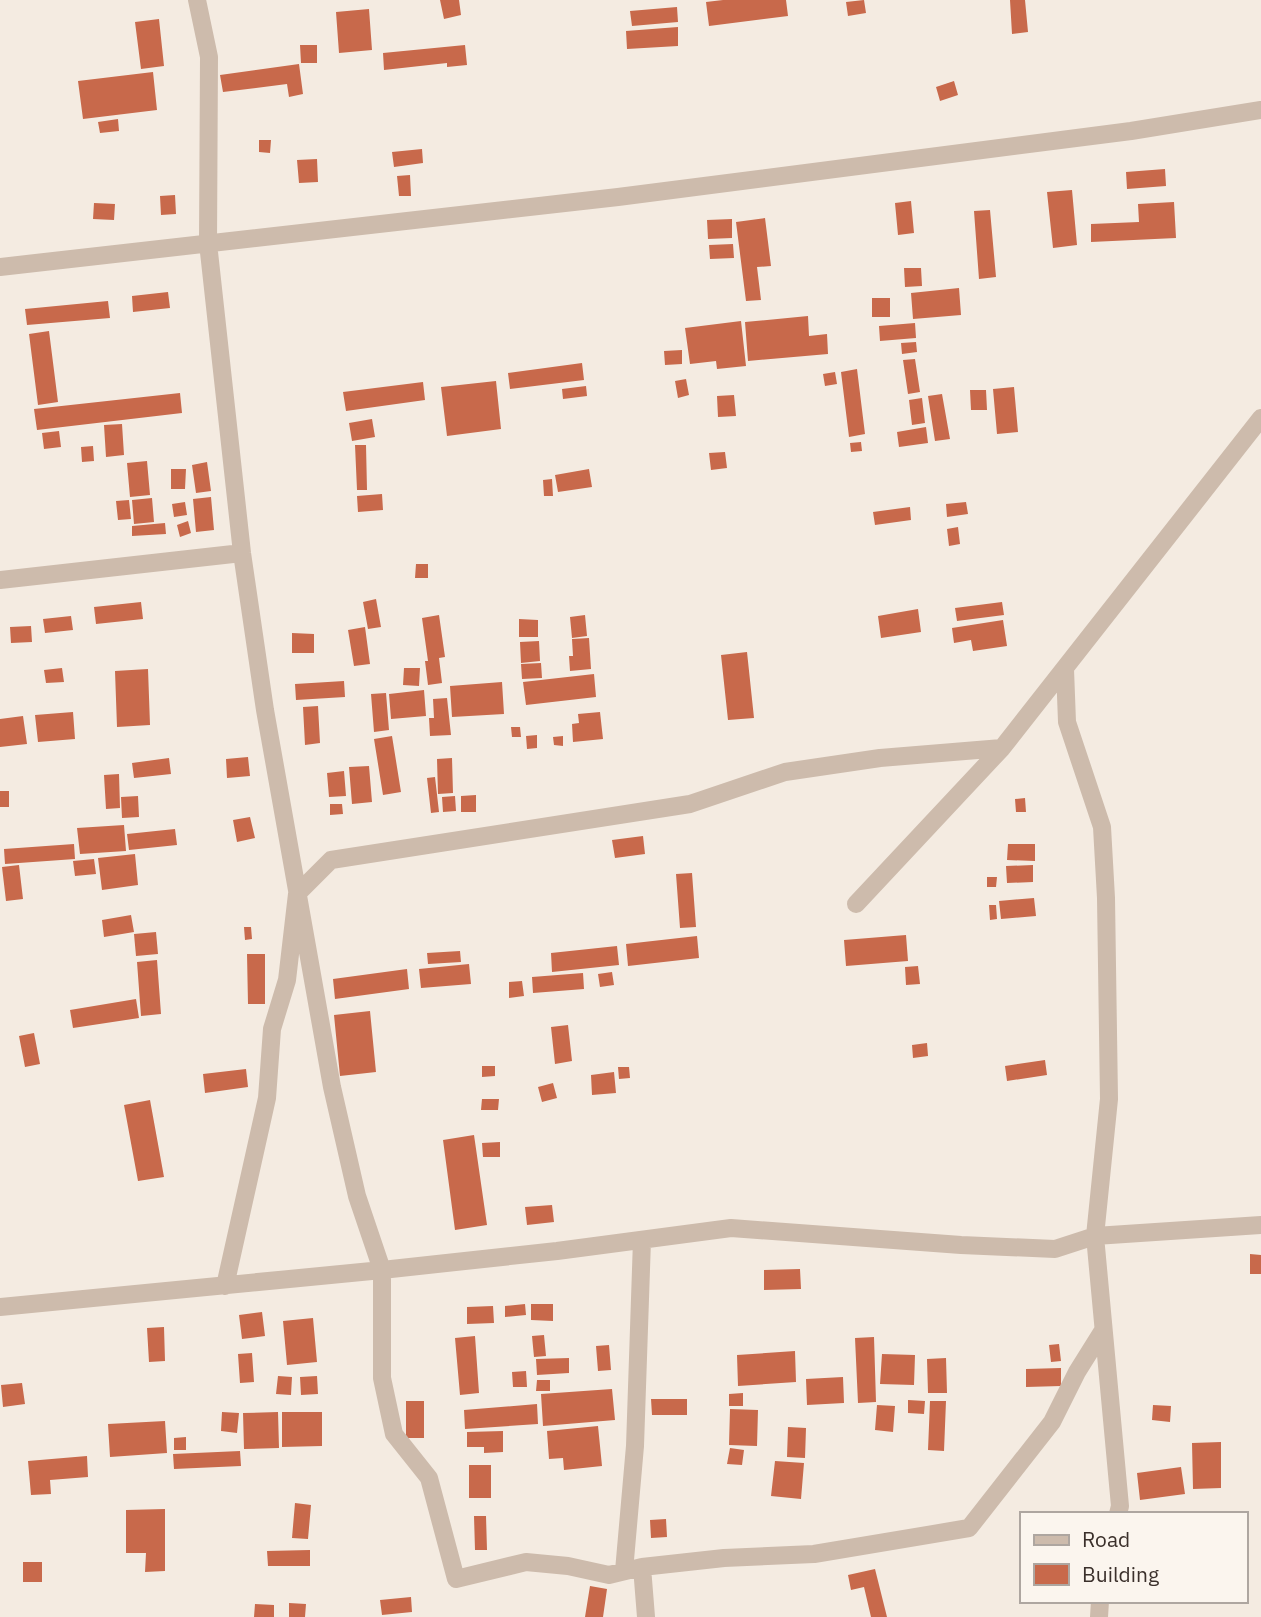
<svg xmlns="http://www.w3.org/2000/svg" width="1261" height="1617" viewBox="0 0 1261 1617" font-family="'IBM Plex Sans',sans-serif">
	<rect width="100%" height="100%" fill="#f4ebe1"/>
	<path fill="#c8694b" d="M440 0H459L461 15 444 19Z
		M723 0H786L788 16 709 26 706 2Z
		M864 0 866 13 848 16 846 2Z
		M1010 0H1025L1028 32 1012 34Z
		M677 7 678 22 632 26 630 11Z
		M369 9 372 50 339 53 336 12Z
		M159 19 164 66 141 69 135 22Z
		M678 27V46L627 49 626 31Z
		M300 45H317V63H301Z
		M465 45 467 65 447 67V63L384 70 383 53Z
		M299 64 303 94 289 97 287 84 223 92 220 75Z
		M153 72 157 110 83 119 78 81Z
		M954 81 958 95 940 101 936 87Z
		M118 119 119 131 100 133 98 122Z
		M259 140H271L270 153 259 152Z
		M422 149 423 163 394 167 392 152Z
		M317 159 318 182 299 183 297 160Z
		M1165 169 1166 186 1127 189 1126 172Z
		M410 175 411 196H399L397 176Z
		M1072 190 1077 245 1053 248 1047 192Z
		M175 195 176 214 161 215 160 196Z
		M911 201 914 233 898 235 895 203Z
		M1174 202 1176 238 1091 242V224L1139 222 1138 204Z
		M94 203 115 204 114 220 93 219Z
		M990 210 996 277 979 279 974 211Z
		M765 218 771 266 757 267 761 300 746 301 736 222Z
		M732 219V238L708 239 707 220Z
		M733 244 734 258 710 259 709 245Z
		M904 268H921L922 286 905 287Z
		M959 288 961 315 913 319 911 293Z
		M168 292 170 308 133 312 132 296Z
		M872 298H890V317H872Z
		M108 301 110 318 27 325 25 309Z
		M808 316 809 336 827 334 828 354 748 361 745 322Z
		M741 321 746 366 717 369 716 361 690 364 685 328Z
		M915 323 916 338 880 341 879 326Z
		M49 331 58 402 38 405 29 334Z
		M916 342 917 352 902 354 901 343Z
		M682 350V364L665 365 664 351Z
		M915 359 920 392 908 394 903 360Z
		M582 363 584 380 510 389 508 373Z
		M857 369 865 434 849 437 841 372Z
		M835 372 837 384 825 386 823 374Z
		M686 379 689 395 678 398 675 381Z
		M496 381 501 429 447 436 441 387Z
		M423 382 425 400 346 411 343 392Z
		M586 386 587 396 563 399 562 389Z
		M1014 387 1018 432 997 434 993 389Z
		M970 390H986L987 410H971Z
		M180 393 182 413 37 430 34 409Z
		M942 394 950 439 935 441 928 396Z
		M734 395 736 416 718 417 717 396Z
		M922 398 925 423 912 425 909 400Z
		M372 419 375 437 352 441 349 423Z
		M122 424 124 455 106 457 104 425Z
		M926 427 928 443 899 447 897 432Z
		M59 431 61 447 44 449 42 433Z
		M861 442 862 451 851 452 850 443Z
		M355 445H366L367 490H357Z
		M93 446 94 461 82 462 81 447Z
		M725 452 727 468 711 470 709 453Z
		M147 461 150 495 130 497 127 463Z
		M207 462 211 491 196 493 192 465Z
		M171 469H186L185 489H171Z
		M589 469 592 487 558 492 555 475Z
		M552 479 553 496H544L543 480Z
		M382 494 383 510 358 512 357 496Z
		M211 497 214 530 196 532 193 499Z
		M152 498 154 522 134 524 132 500Z
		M129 500 131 519 118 520 116 501Z
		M185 502 187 515 174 517 172 504Z
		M966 502 968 514 947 517 946 504Z
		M910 507 911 520 875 525 873 512Z
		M188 521 191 533 180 537 177 525Z
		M165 523 166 534 132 536V526Z
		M958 527 960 544 949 546 947 529Z
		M416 564H428V578H415Z
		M376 599 381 627 368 629 363 602Z
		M141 602 143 619 96 624 94 607Z
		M1002 602 1004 615 957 621 955 608Z
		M918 609 921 632 881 638 878 616Z
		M439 615 445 657 439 658 442 683 428 685 425 661H428L422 618Z
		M585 615 587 636 572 638 570 617Z
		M71 616 73 630 45 633 43 619Z
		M519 619 538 620V637H519Z
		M1003 620 1007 646 973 651 971 640 954 643 952 628Z
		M31 626 32 642 11 643 10 627Z
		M365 627 370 664 354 666 348 630Z
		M292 633 314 634V653H292Z
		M589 638 591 669 570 671 569 656H573L572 639Z
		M539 641 540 661 521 663 520 642Z
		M747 652 754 718 728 720 721 655Z
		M541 663 542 678 522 679 521 664Z
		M62 668 64 682 46 683 44 670Z
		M404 668H420L419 686 403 685Z
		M148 669 150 725 117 727 115 671Z
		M594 674 596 697 526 705 523 682Z
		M344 681 345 697 296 700 295 684Z
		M502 682 504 714 452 717 450 686Z
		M424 690 426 716 391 719 389 694Z
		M386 693 389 730 374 732 371 694Z
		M447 698 451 735 430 736 429 718H434L433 699Z
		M318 706 320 743 305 745 303 707Z
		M73 712 75 739 38 742 35 715Z
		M600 712 603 739 573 742 572 724 579 723 578 714Z
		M23 716 27 744 0 747V719Z
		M511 727H520L521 737H512Z
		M537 735V748L527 749 526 736Z
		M392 736 401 792 383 795 374 739Z
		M563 736V746L554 745 553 737Z
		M248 757 250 776 227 778 226 759Z
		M169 758 171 774 134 778 132 763Z
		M452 758 453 793 438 794 437 759Z
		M369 766 372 802 352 804 349 767Z
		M344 771 346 796 329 797 327 773Z
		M119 774 120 808 106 809 104 775Z
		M435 777 439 812 431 813 427 778Z
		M0 791H9V807H0Z
		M476 795V812H461V796Z
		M138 796 139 817 122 818 121 797Z
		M455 796 456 811 443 812 442 797Z
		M1025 798 1026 812H1016L1015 799Z
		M330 804H342L343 814 330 815Z
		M250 817 255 838 237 842 233 820Z
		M124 825 126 851 80 854 77 828Z
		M175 829 177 845 129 850 127 834Z
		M643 836 645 854 615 858 612 840Z
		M74 844 75 859 5 864 4 849Z
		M1008 844H1035V861L1007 860Z
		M135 854 138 885 102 890 98 858Z
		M94 859 96 874 75 876 73 861Z
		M19 865 23 899 6 901 2 867Z
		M1033 865V882L1007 883 1006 866Z
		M692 873 696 927 680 928 676 874Z
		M987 877H997L996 887H987Z
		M1034 898 1036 916 1001 919 999 901Z
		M989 905H996L997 919 990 920Z
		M131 915 134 932 104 937 102 920Z
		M244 927H251L252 939 245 940Z
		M156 932 158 954 136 956 134 934Z
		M906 935 908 961 846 966 844 940Z
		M697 936 699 958 628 966 626 944Z
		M617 946 619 965 552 972 551 953Z
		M460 951 461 962 428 964 427 953Z
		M247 954H265V1004H248Z
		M157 960 161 1014 141 1016 137 962Z
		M469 964 471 984 421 988 419 969Z
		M918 966 920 984 906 985 905 967Z
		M407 969 409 989 335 999 333 979Z
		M612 972 614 985 600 987 598 974Z
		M583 973 584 989 533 993 532 977Z
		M522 981 524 996 509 998V982Z
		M136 999 139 1018 73 1028 70 1010Z
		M370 1011 376 1072 340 1076 334 1015Z
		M568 1025 572 1061 555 1064 551 1027Z
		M34 1033 40 1064 25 1067 19 1036Z
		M927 1043 928 1056 913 1058 912 1045Z
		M1045 1060 1047 1075 1007 1081 1005 1066Z
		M482 1066H495V1076L482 1077Z
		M618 1067H629L630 1078 619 1079Z
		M246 1069 248 1087 205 1093 203 1074Z
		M614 1072 616 1093 592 1095 591 1075Z
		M553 1083 557 1098 542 1102 538 1087Z
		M482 1099H499L498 1110H481Z
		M150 1100 164 1177 138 1181 124 1105Z
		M474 1135 487 1225 455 1230 443 1140Z
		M500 1142V1157H483L482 1143Z
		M552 1205 554 1222 527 1225 525 1207Z
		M1250 1254 1261 1255V1274H1250Z
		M800 1269 801 1289 764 1290V1270Z
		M525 1304 526 1315 505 1317V1306Z
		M531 1304H553V1321L531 1320Z
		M493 1306 494 1323 467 1324V1307Z
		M262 1312 265 1336 242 1339 239 1315Z
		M313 1318 317 1362 287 1365 283 1321Z
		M164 1327 165 1361 149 1362 147 1328Z
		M544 1335 546 1356 534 1357 532 1336Z
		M475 1336 479 1393 460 1395 455 1338Z
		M874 1337 876 1402 858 1403 855 1338Z
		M1059 1344 1061 1361 1051 1362 1049 1345Z
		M609 1345 611 1370 598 1371 596 1346Z
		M795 1351 796 1382 738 1386 737 1355Z
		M252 1353 254 1382 240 1383 238 1354Z
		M882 1354 915 1355 914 1385 880 1384Z
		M569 1358V1373L537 1375 536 1359Z
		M946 1358 947 1393H928L927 1359Z
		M1061 1368V1386L1026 1387V1369Z
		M526 1371 527 1387H513L512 1372Z
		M278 1376 292 1377 291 1395 276 1394Z
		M317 1376 318 1394 301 1395 300 1377Z
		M843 1377 844 1403 807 1405 806 1379Z
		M537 1380H550V1391H536Z
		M22 1383 25 1404 3 1407 1 1385Z
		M612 1389 615 1420 543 1426 541 1394Z
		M743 1393V1406H729V1394Z
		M651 1399H687V1415H652Z
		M908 1400 925 1401 924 1414 908 1413Z
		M406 1401H424V1438H406Z
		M930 1401H946L944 1451 928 1450Z
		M537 1404 538 1424 465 1429 464 1410Z
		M877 1405 895 1406 893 1432 875 1430Z
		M1153 1405 1171 1406 1170 1422 1152 1420Z
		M730 1409 758 1410 757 1446 729 1445Z
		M222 1412 239 1413 237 1433 221 1431Z
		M278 1412 279 1448 244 1449 243 1413Z
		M282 1412H322V1446L282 1447Z
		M165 1421 167 1453 110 1457 108 1424Z
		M598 1426 602 1466 564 1470 563 1458 549 1459 547 1431Z
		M788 1427 806 1428 805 1458 787 1457Z
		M503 1431V1452L484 1453V1447H467V1432Z
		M186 1437V1450H174V1438Z
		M1221 1442V1488L1193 1489 1192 1443Z
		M730 1448 744 1450 742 1465 727 1464Z
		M240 1451 241 1466 174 1469 173 1454Z
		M87 1456 88 1477 50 1480 51 1494 31 1495 28 1461Z
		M775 1461 804 1463 801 1499 771 1496Z
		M469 1465H491V1498H469Z
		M1181 1467 1185 1494 1140 1500 1137 1473Z
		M295 1503 311 1505 308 1539 292 1538Z
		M165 1509V1571L145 1572 146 1553H126V1510Z
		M474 1516H486L487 1550H475Z
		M666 1519 667 1537 651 1538 650 1520Z
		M310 1550V1566H268L267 1551Z
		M23 1562H42V1582H23Z
		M875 1569 887 1617H871L864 1587 851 1590 848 1575Z
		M590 1586 607 1589 603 1617H585Z
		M411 1597 412 1612 382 1615 380 1600Z
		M289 1603 306 1604 305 1617H289Z
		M255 1604 274 1605V1617H254Z"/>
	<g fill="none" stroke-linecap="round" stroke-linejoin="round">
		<path stroke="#cdbbac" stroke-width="18" d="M197 0 209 57 208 243 242 553 265 710 332 1087 357 1196 382 1270V1378L394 1434 429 1478 456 1579 526 1562 568 1566 609 1575 642 1567
			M0 267 618 197 1131 131 1261 110
			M0 580 242 553
			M1065 669 1067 722 1102 827 1106 898 1109 1099 1095 1236 1120 1506 1118 1514
			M856 904 1002 748 1261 418
			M225 1286 267 1098 272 1029 287 980 297 894 331 860 690 804 785 772 880 758 1002 748
			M0 1307 382 1270 557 1251 731 1228 961 1245 1055 1249 1095 1236 1261 1225
			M624 1571 635 1446 642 1240
			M646 1617 642 1567 724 1558 814 1554 969 1528 1052 1422 1077 1372 1102 1332
			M1099 1617 1100 1601"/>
	</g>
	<rect x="1020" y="1512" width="228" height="91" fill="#fbf5ee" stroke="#aea6a0" stroke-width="2"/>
	<rect x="1034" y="1535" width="35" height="10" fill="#cdbbac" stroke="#aea6a0" stroke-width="2"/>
	<text x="1082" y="1547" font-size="21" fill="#3b302b">Road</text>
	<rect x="1034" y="1564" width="35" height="21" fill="#c8694b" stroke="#aea6a0" stroke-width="2"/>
	<text x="1082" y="1582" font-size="21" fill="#3b302b">Building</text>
</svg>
